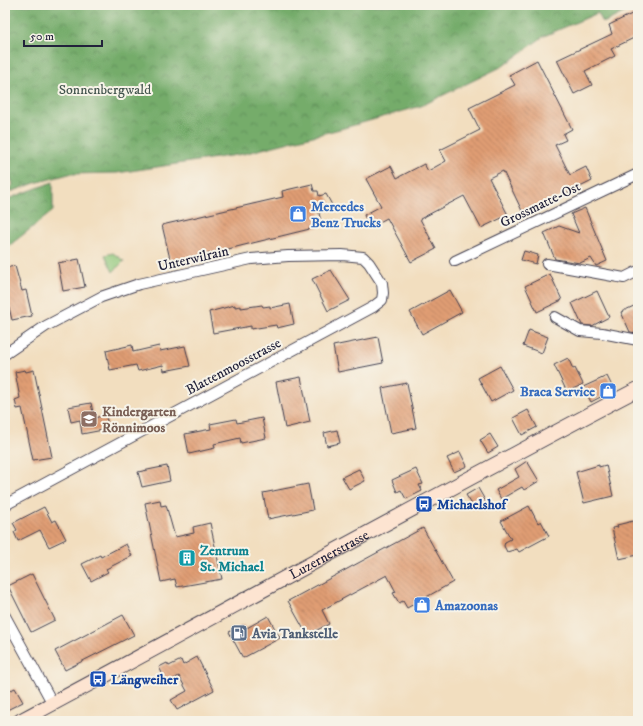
<svg xmlns="http://www.w3.org/2000/svg" width="643" height="726" viewBox="0 0 643 726" font-family="'IM FELL DW Pica',serif">
	<defs>
		<pattern id="forest-crowns" width="20" height="18" patternUnits="userSpaceOnUse"><rect width="20" height="18" fill="#74ac6a"/><path d="M2 6a3 3 0 1 1 6 0M12 15a3 3 0 1 1 6 0" fill="none" stroke="#5f8c58"/></pattern>
		<pattern id="building-back-hatch" width="6" height="6" patternUnits="userSpaceOnUse"><rect width="6" height="6" fill="#e09d73"/><path d="M-1 5l2 2M0 0l6 6M5-1l2 2" fill="none" stroke="#b58060"/></pattern>
	</defs>
	<rect width="100%" height="100%" fill="#f7f3e8"/>
	<filter id="ink" filterUnits="userSpaceOnUse"><feTurbulence type="fractalNoise" baseFrequency=".025" numOctaves="2"/><feDisplacementMap in="SourceGraphic" scale="8" xChannelSelector="R" yChannelSelector="G"/><feConvolveMatrix kernelMatrix="1 2 1 2 8 2 1 2 1" color-interpolation-filters="sRGB"/></filter>
	<filter id="wash" filterUnits="userSpaceOnUse"><feTurbulence type="fractalNoise" baseFrequency=".012" numOctaves="4" result="noise"/><feDisplacementMap in="SourceGraphic" scale="16" xChannelSelector="R" yChannelSelector="G"/><feGaussianBlur stdDeviation="0.9" result="paint"/><feColorMatrix in="noise" values="0 0 0 0 0 0 0 0 0 0 0 0 0 0 0 0 0 1.4 0 .05"/><feComposite in="paint" operator="in"/></filter>
	<g filter="url(#wash)">
		<rect width="100%" height="100%" fill="#f2debf"/>
		<path fill="url(#forest-crowns)" stroke="#4b6752" d="M5 5H638V6L603 23 598 13 544 36 503 66 421 106 344 128 243 154 117 173 69 174 35 183 5 194 13 184 10 176 5 174V138L10 129 5 116Z
			M53 182V211L5 249V200Z"/>
		<path fill="#91c77a" stroke="#5a745a" d="M113 253 124 261 113 272 105 255Z"/>
		<g id="blocks">
			<path fill="url(#building-back-hatch)" d="M638 11V36L611 49 615 56 585 71 592 85 574 94 557 60 612 34 609 25Z
				M537 60 572 129 563 134 566 140 555 145 570 175 586 167 592 181 524 215 503 171 489 178 508 215 481 228 464 196 420 219 436 249 411 262 387 218 370 227 364 215 381 206 366 179 391 166 397 178 424 164 428 171 446 161 440 150 480 130 469 108 515 85 509 75Z
				M312 184 314 191H318L319 196 326 194 332 205 319 213 322 226 171 263 162 225 283 197 282 191Z
				M585 208 607 261 596 266 591 258 580 263 555 259 544 233 559 226 579 233 571 214Z
				M524 251 538 255 536 264 521 260Z
				M79 259 85 287 63 291 58 263Z
				M15 266 22 291 26 290 32 316 12 320 6 295H5V268Z
				M331 270 350 300 328 311 312 279Z
				M550 274 562 300 537 312 525 286Z
				M450 290 462 312 422 334 410 312Z
				M597 291 609 317 592 326 582 325 572 303Z
				M290 304 294 324 277 328 276 325 251 329V326L213 333 209 312 235 305V307L241 306V308L262 305 263 307 270 306V308Z
				M638 304V333L630 332 621 312Z
				M529 330 548 337 542 353 523 346Z
				M378 337 383 363 338 372 333 346Z
				M132 345 133 352 159 346 160 351 185 346 190 366 164 371 163 365 138 371 136 365 110 370 106 351Z
				M568 358 573 369 575 368 583 384 567 392 554 365Z
				M500 366 513 390 491 402 478 378Z
				M25 370 26 372 34 370 52 457 33 460 22 408 17 409 15 400 20 398 15 372Z
				M607 376 614 390 591 402 583 387Z
				M301 377 310 422 285 428 276 382Z
				M407 383 416 428 391 433 382 388Z
				M91 403 94 418 106 415 108 429 82 434 80 420 71 422 68 407Z
				M528 410 537 427 522 435 513 418Z
				M262 418 266 438 241 443 240 438 214 444 215 448 189 454 185 434 211 429 210 424 236 419 237 423Z
				M337 430 340 443 327 446 324 433Z
				M490 434 498 447 488 453 480 440Z
				M460 452 467 466 454 472 447 458Z
				M527 461 539 481 524 490 522 487 501 499 496 490 519 477 515 469Z
				M599 465V467L606 465 613 496 584 503 576 472Z
				M167 466 170 481 142 487 138 472Z
				M359 469 365 481 349 489 342 477Z
				M416 469 423 484 419 485 422 491 406 499 401 490 397 492 392 480Z
				M308 484 313 510 268 519 263 493Z
				M478 488 486 502 475 509 466 495Z
				M160 500 161 506 166 505 175 537 194 533 193 527 210 523 222 579 177 587 175 579 161 582 145 503Z
				M529 506 538 523 541 521 549 536 519 552 517 549 507 552 504 546 505 542 511 539 501 521Z
				M44 507 52 522 56 520 66 539 49 547 40 530 18 541 14 532 17 530 13 523Z
				M633 521V523L638 522V555L619 559 612 528 618 527 617 525Z
				M423 528 453 582 407 608 403 601 399 603 393 593 396 592 387 575 322 610 329 624 307 635 288 601Z
				M126 544 132 556 106 569 108 572 91 581 82 564 100 555 101 557Z
				M32 574 55 620 31 632 8 586Z
				M123 615 134 635 65 670 55 651Z
				M268 616 280 638 243 658 229 632 243 625 245 629Z
				M197 657 214 690 177 710 171 700 187 691 179 676 167 683 159 667 167 663 169 666 181 660 183 665Z
				M15 688 23 702 5 711V693Z"/>
		</g>
	</g>
	<g filter="url(#ink)">
		<use href="#blocks" fill-opacity="0" stroke="#413e4f" stroke-width="1"/>
		<g fill="none" stroke-linecap="round" stroke-linejoin="round">
			<g stroke="#413e4f" stroke-width="12">
				<path id="minor" d="M455 261 638 174
					M547 264 624 278 638 271
					M555 317 580 331 602 333 638 340
					M5 354 46 326 101 297 139 284 251 259 288 256 342 255 363 257 369 263 382 283 383 293 382 300 373 307 5 505
					M5 616 53 704"/>
			</g>
			<g stroke="#413e4f" stroke-width="16">
				<g id="secondary">
					<path id="s1" d="M20 721C226 611 431 497 638 389"/>
				</g>
			</g>
			<use href="#minor" stroke="#fff" stroke-width="10"/>
			<use href="#secondary" stroke="#fde4d1" stroke-width="14"/>
		</g>
	</g>
	<defs>
		<g id="shop-square" transform="scale(0.9)"><rect x="-9" y="-9" width="18" height="18" rx="4" fill="#3f7fe0" stroke="#f7f3e8"/><path d="M-5-2.5h2.3a2.7 3.5 0 0 1 5.4 0H5L5.5 6h-11ZM-1.5-2.5h3a1.5 2.3 0 0 0-3 0Z" fill="#fff"/></g>
		<g id="school-square" transform="scale(0.9)"><rect x="-9" y="-9" width="18" height="18" rx="4" fill="#8d6e63" stroke="#f7f3e8"/><path d="M0-5L7-2L0 1L-7-2ZM-4 1L0 2.5L4 1V4Q0 6-4 4Z" fill="#fff"/></g>
		<g id="bus-square" transform="scale(0.9)"><rect x="-9" y="-9" width="18" height="18" rx="4" fill="#1a4fb4" stroke="#f7f3e8"/><path d="M-5-6H5V4H4V6H2V4H-2V6H-4V4H-5ZM-3.5-4V0h7V-4ZM-3.5 1.2v1.5H-2V1.2ZM2 1.2v1.5H3.5V1.2Z" fill="#fff"/></g>
		<g id="building-square" transform="scale(0.9)"><rect x="-9" y="-9" width="18" height="18" rx="4" fill="#0f9aa8" stroke="#f7f3e8"/><path d="M-4-6H4V6H1V3H-1V6H-4ZM-2.5-4.3h1.7v1.8h-1.7ZM.8-4.3h1.7v1.8H.8ZM-2.5-1h1.7V.8h-1.7ZM.8-1h1.7V.8H.8Z" fill="#fff"/></g>
		<g id="fuel-square" transform="scale(0.9)"><rect x="-9" y="-9" width="18" height="18" rx="4" fill="#5c6f8a" stroke="#f7f3e8"/><path d="M-5.5-6h7V0h2V4h1.3V-2.5L3-4.5l.8-.8L6-3V5H2.5V1h-1V6h-7ZM-4.2-4.7v3.2H.2V-4.7Z" fill="#fff"/></g>
	</defs>
	<g fill-rule="evenodd">
		<use href="#shop-square" x="298" y="214"/>
		<use href="#shop-square" x="608" y="391"/>
		<use href="#school-square" x="89" y="419"/>
		<use href="#bus-square" x="424" y="504"/>
		<use href="#building-square" x="187" y="558"/>
		<use href="#shop-square" x="422" y="605"/>
		<use href="#fuel-square" x="239" y="633"/>
		<use href="#bus-square" x="98" y="679"/>
	</g>
	<g text-anchor="middle" stroke-width="4" stroke-linejoin="round" paint-order="stroke">
		<g font-size="14" fill="#43544e" stroke="#f7f3e8">
			<text x="105" y="94">Sonnenbergwald</text>
		</g>
		<g font-size="14" fill="#22223b" stroke="#f7f3e8">
			<text transform="translate(540 204) rotate(-26)" y="5">Grossmatte-Ost</text>
			<text transform="translate(193 258) rotate(-13)" y="5">Unterwilrain</text>
			<text transform="translate(233 366) rotate(-28)" y="5">Blattenmoosstrasse</text>
			<text dy="5" stroke="none"><textPath href="#s1" startOffset="351">Luzernerstrasse</textPath></text>
		</g>
		<g font-size="14" font-weight="bold" fill="#366cbe" stroke="#f7f3e8" text-anchor="start">
			<text x="311" y="211">Mercedes<tspan x="311" dy="16">Benz Trucks</tspan></text>
			<text x="595" y="396" text-anchor="end">Braca Service</text>
			<text x="435" y="610">Amazoonas</text>
		</g>
		<g font-size="14" font-weight="bold" fill="#785e54" stroke="#f7f3e8" text-anchor="start">
			<text x="102" y="416">Kindergarten<tspan x="102" dy="16">Rönnimoos</tspan></text>
		</g>
		<g font-size="14" font-weight="bold" fill="#164399" stroke="#f7f3e8" text-anchor="start">
			<text x="437" y="509">Michaelshof</text>
			<text x="111" y="684">Längweiher</text>
		</g>
		<g font-size="14" font-weight="bold" fill="#0d838f" stroke="#f7f3e8" text-anchor="start">
			<text x="200" y="555">Zentrum<tspan x="200" dy="16">St. Michael</tspan></text>
		</g>
		<g font-size="14" font-weight="bold" fill="#4e5e75" stroke="#f7f3e8" text-anchor="start">
			<text x="252" y="638">Avia Tankstelle</text>
		</g>
	</g>
	<rect width="643" height="726" fill="none" stroke="#f7f3e8" stroke-width="20"/>
	<path d="M24 40v6h78v-6" fill="none" stroke="#22223b" stroke-width="2"/>
	<text x="30" y="40" font-size="12" fill="#22223b" stroke="#f7f3e8" stroke-width="3" paint-order="stroke">50 m</text>
</svg>
